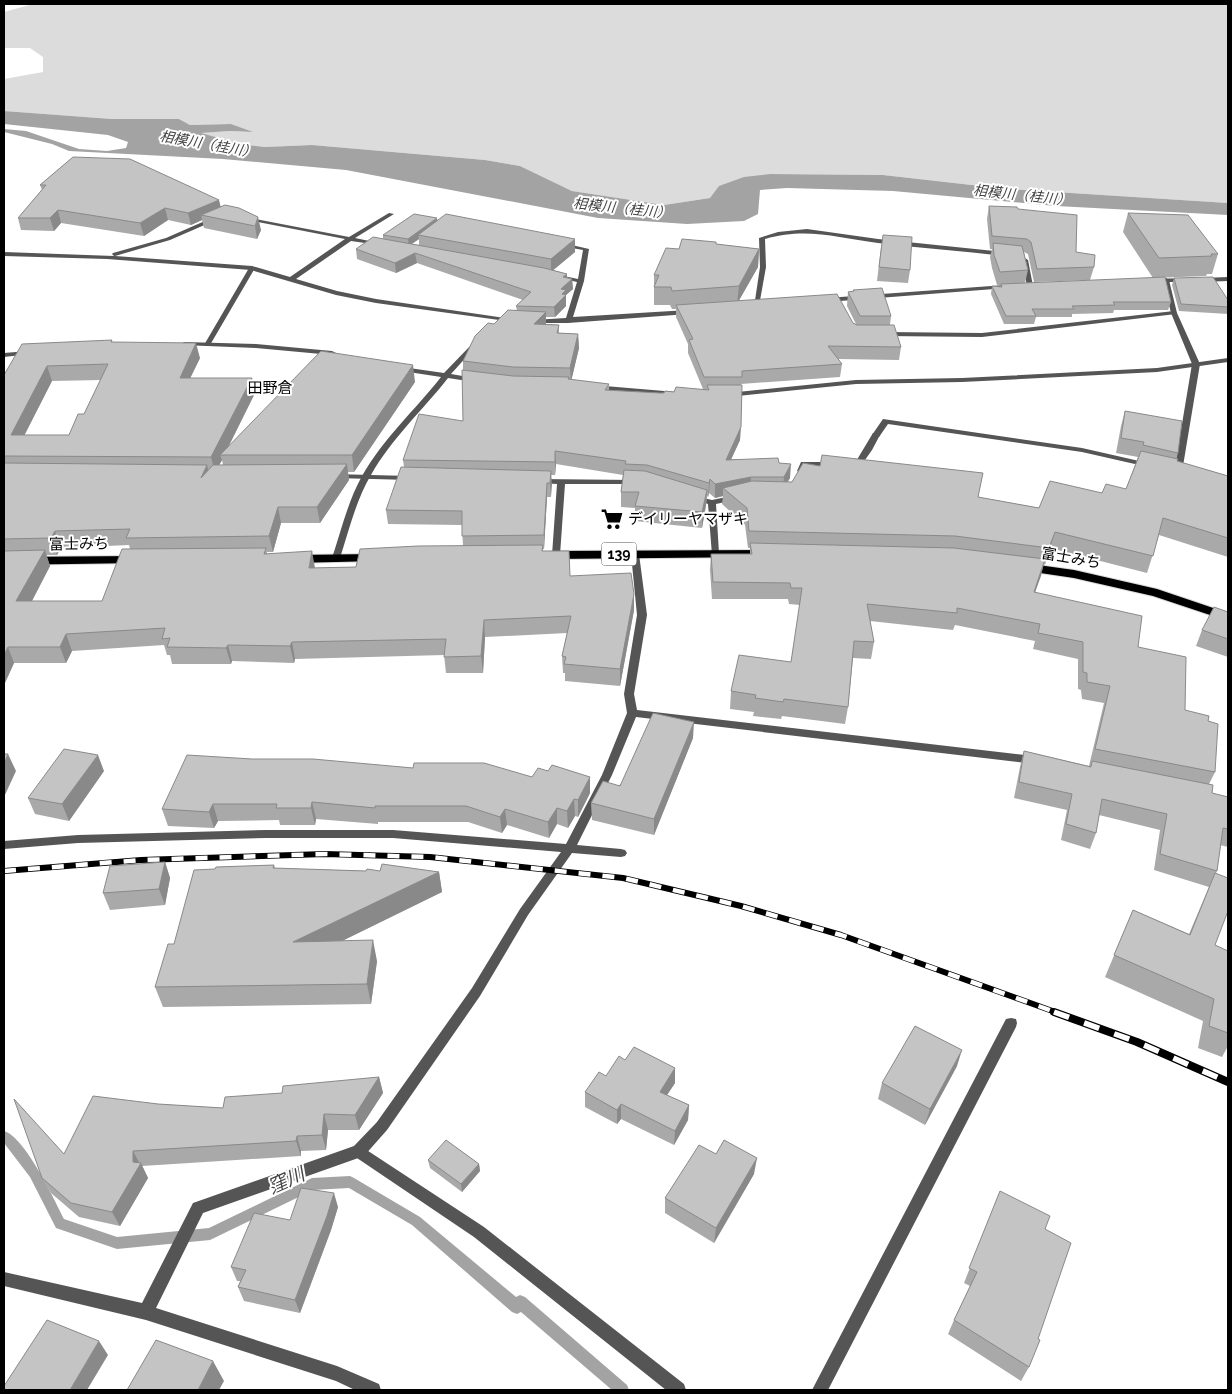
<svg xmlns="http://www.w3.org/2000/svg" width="1232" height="1394" viewBox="0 0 1232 1394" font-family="Raleway,'Noto Sans JP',sans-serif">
	<rect width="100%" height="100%" fill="#fff"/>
	<path fill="#dcdcdc" d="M33 4H1228V203L1007 189 883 175 770 174 710 198 664 205 572 191 520 166 485 160 312 145 265 147 240 144 199 133 230 131 251 132 231 124 190 125 179 119H112L4 111V79L43 72V57L30 48H4V12Z"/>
	<path fill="#a3a3a3" d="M4 111 112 119H179L190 125 231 124 253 132 230 131 201 133 240 144 265 147 312 145 485 160 520 166 572 191 664 205 710 198 719 186 744 177 770 174 883 175 1007 189 1228 203V215L1056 206 893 191 787 188 760 190 758 214 744 221 687 224 598 218 346 170 223 159 69 151 52 144 4 132V129L26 131 79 149 107 151 126 148 128 142 108 135 4 124Z"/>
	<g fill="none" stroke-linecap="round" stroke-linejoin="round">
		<path fill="#a3a3a3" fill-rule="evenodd" d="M4 1131C25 1137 54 1199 64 1219L117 1237 209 1228 312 1178 350 1176 354 1178 420 1217 516 1297 520 1295 525 1297 627 1385 629 1390H612L521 1312 517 1314 512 1312 412 1225 349 1188 313 1190 210 1240 117 1249 56 1228 30 1177 4 1143Z"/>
		<g stroke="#dbdbdb" stroke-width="2">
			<path id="trunk" d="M768 550 772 551 774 554 772 557 552 559 546 555 552 551Z
				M375 554 381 558 379 561 294 563 288 559 294 555Z
				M135 556 141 560 139 563 4 565V557Z
				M1024 563 1074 570 1157 589 1228 613V621L1153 596 1074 578 1020 570 1018 567 1020 564Z"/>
		</g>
		<path fill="#555" fill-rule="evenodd" d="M252 266 255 268 210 345 205 346 204 345 249 268Z
			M1166 278 1169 280 1177 313 1200 364 1182 472 1178 474 1174 472 1192 364 1171 313 1163 280Z
			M873 433H879L880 435 872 450 860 467H849V463H855Z
			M801 462H833L837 464 833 466H807L804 473H801L797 471Z
			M332 474 410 476 414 478 410 480 335 478H332Z
			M537 479 635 480 639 482 635 484H565L560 555 556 558 552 555 557 484 537 483Z
			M736 495 740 497 739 499 716 504 719 553 718 555H712L708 504 691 498 695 496 712 500Z
			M1011 1018 1016 1019 1017 1023 1016 1027 828 1390H812L1006 1019Z
			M359 1145 484 1227 684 1384 686 1390H666L474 1237 354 1156 352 1151 354 1146Z"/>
		<path fill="#555" fill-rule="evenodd" d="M389 213 394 214 355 238 379 243V245L351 241 296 279 337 291 376 299 511 319 514 321 513 322 376 303 336 295 251 270 107 259 4 256V252L114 256 112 254 113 253 166 238 214 217 216 218V220L170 240 115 256 252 266 290 277 345 239 247 220 244 218 245 217 349 237Z
			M807 229 878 239 1004 252 1007 254 1004 256C962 251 920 248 878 243 837 238 807 227 765 239L766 267 759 306 754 307 760 267 759 238 778 232Z
			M563 243 589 249 584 281 573 317 688 310 691 312 688 314 568 323H531V321L533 320 566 318 577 282 556 277 559 275 578 279 583 250 561 246V244Z
			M1025 258 1028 260 1033 286 1030 288 1027 286 1022 260Z
			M1228 277V281L1202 282 1199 280 1202 278Z
			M1152 279 1187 278 1190 280 1187 282H1150V280Z
			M1005 285 1008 287 1007 288 827 302 824 300 827 298Z
			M1174 311 1177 313 1176 314 982 337 885 336 882 334 885 332 982 333Z
			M184 342 256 344 332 351 336 353 332 355 256 348 182 345 181 344Z
			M473 343 478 344 451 374 474 378 478 380 474 382 448 378C423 410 391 439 371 475 356 500 349 530 340 558L336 561 333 560 332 558C341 531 348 501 362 476 383 439 415 410 441 377L402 371 398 369 402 367 444 373Z
			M28 351 30 352V354L4 357V353Z
			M1228 358V362L1157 372 962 382 856 384 728 397 724 395 728 393 856 380 962 378 1157 368Z
			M593 385 676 392 680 394 676 396 596 389H593Z
			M883 419 1082 448 1148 463 1152 465 1148 467 1082 452 888 424 879 437H873L872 435Z
			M635 551 639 554 647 615 634 694 637 710 1034 756 1038 757 1039 760 1038 763 1034 764 636 717 612 775 577 845 621 849 625 850 627 853 625 856 621 857 572 853 528 915 480 996 387 1130 364 1156 203 1213 156 1308 337 1366 379 1384 381 1390H355L336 1381 146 1320 4 1286V1272L142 1303 193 1203 354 1146 377 1122 472 988 520 909 561 852 393 838H266L78 843 4 849V841L78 835 266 830H393L566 844 602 775 627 713 624 694 637 615 631 554Z"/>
		<use href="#trunk" fill="#000" fill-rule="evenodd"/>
		<g stroke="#000" stroke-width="6">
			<path id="rail-far1" d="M4 871 141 860 325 854 430 857 623 878 741 906 841 935 1058 1013"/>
		</g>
		<g stroke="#000" stroke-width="8">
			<path id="rail" d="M1054 1012 1137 1042 1228 1082"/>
		</g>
		<use href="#rail-far1" stroke="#fff" stroke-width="4.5" stroke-dasharray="12" stroke-linecap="butt"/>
		<use href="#rail" stroke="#fff" stroke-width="5.5" stroke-dasharray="16" stroke-linecap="butt"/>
	</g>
	<path fill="#a9a9a9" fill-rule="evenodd" d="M73 157 221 207 261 230 257 239 204 228 202 220 191 225 168 220 144 236 61 223 54 231 21 230 18 218 42 190 40 185Z
		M989 206 1018 209 1076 252 1094 267 1090 280 1034 282 1028 254 1024 252 1028 270 1025 283 1171 302 1168 310H1114L1113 313 1072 314V317H1036L1034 324H1004L991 294 992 286 1000 287 1001 285H997L992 268 990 257 992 249H990L987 219Z
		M1128 213 1218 254 1212 274H1207L1206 276 1153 278 1123 232Z
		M437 221 575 252 553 270 567 274V277L572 279 573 289 566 295V306L555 317H546V324L559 325V333L578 334 579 348 571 380 609 384V390L660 393 703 389 688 353V344L676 317V309H672L670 305H654V275L679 249 716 244 759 249 758 267 739 300 853 323 856 324 847 306 848 292 853 291V290L891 316 890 325 901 347 899 360 838 359 842 364 840 377 741 384 740 440 731 459 779 463 790 478 787 482 978 497 1039 508 1102 493 1126 489 1138 457 1116 453 1121 426 1125 411 1178 453 1176 459 1177 461 1228 476V557L1159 535 1147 573 1050 548 1045 565 1044 564 1035 592 1138 647 1185 710 1208 721 1215 772 1209 784 1212 793 1228 797V847L1220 845 1217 871 1216 873 1215 945 1228 951V1046L1222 1057 1198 1048 1203 1021 1105 977 1133 910 1189 934 1209 887 1154 870 1160 830 1099 815 1096 833 1090 849 1061 840 1067 810 1014 798 1020 767 1024 751 1089 766 1104 703 1082 699 1081 690 1078 689V659L1033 649 1035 641 955 625 953 630 870 621 874 642 871 659 853 658 848 707 845 724 782 716 781 719 753 716 754 712 730 709 731 691 791 662 800 605 789 604 788 599H712L710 570 711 554H750V548H748L745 525 722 504 723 496 715 498 709 493 708 497 707 496 706 505 702 528 635 521V508L621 507V492L623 475 556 464 555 475H551V497H547L544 549H543V551L570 576 634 610 620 686 565 681V673H563L562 656 567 633 485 637 483 673H446L444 655 295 659 294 663 232 661 231 664H172L170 655H167L164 645 72 651 66 663H14L4 685V375L112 340V342L200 358 190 378 255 393 228 448 415 382 354 472H348L349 480 320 523H281L273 552H267V554L315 568 356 567 463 546 462 525 388 524 386 510 404 467 403 460 463 421V361L494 324 517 311 516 306 523 300 417 263 396 273 357 259 356 249 383 239V235ZM419 239V245L411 244ZM101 380 84 414 69 435H24L52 381ZM222 460 223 465H219ZM129 545 130 549 102 601H32L50 566 46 555H57L61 548Z
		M881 248 910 270 908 283 877 281Z
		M1174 278 1228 300V314L1179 311 1172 285Z
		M1228 612V657L1196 646 1202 630Z
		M693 738 654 835 592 820 591 803Z
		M413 768 532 777 590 793 578 817 575 816 568 828 557 824 549 838 507 825 502 833 468 822H378V824L316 819 315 825H280L279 820 218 821 214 828 168 826 162 809Z
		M104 771 69 821 35 814 28 798Z
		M165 862 170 878 165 905 110 910 103 893Z
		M274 865 275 868 366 871H380L439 872 442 892 342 941 377 961 371 1004 163 1007 155 987 174 944 215 869Z
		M625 1060 675 1068V1083L667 1095 689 1105 688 1120 674 1145 621 1119 617 1124 585 1107V1092L606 1076Z
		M957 1066 925 1125 878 1099 882 1083Z
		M379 1077 383 1093 359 1130H328L326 1150 301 1151V1156L142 1166 148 1178 120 1226 79 1217 51 1193 42 1178 64 1154 158 1104 223 1108 282 1093Z
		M716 1154 754 1174 714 1243 665 1213V1198Z
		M428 1160 479 1164 480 1171 462 1192 430 1168Z
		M1000 1191 1045 1229 1029 1367 1021 1381 948 1334 954 1320 970 1286 964 1283Z
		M338 1207 331 1230 300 1313 244 1301 238 1287 240 1281H237L231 1267 290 1220Z"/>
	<path fill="#898989" d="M219 200 222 212 201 215 202 220 191 225 188 213Z
		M165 208 168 220 144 236 140 223Z
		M58 210 61 223 54 231 50 218Z
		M258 217 261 230 257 239 255 226Z
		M437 218 438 225 418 235 419 239 409 246 408 239Z
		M575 239V252L551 272V259Z
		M759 249 758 267 737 304 739 286Z
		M415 253 417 263 396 273 395 263Z
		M567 274V284L572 279 573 289 566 295V306L555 317 554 307 563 277Z
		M546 312V326L534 324Z
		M578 334 579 348 571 382 570 368Z
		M196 343 200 358 183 393 180 378Z
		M413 365 415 382 354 472 352 455Z
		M47 366 52 381 17 450 11 435Z
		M252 378 255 393 224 455H220L222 460 215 473 211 457Z
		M741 427 740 440 725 473 726 460Z
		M555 451 556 464 555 475Z
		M347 464 349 480 320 523 317 507Z
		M791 464 790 478 783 490 784 477Z
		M207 465 211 481 201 478Z
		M551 471 552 485 551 497 550 483Z
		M751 477 750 490 723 488V496L715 498V484Z
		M710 479 709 493 708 497 709 483Z
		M547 483V497L544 549V535Z
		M707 490 706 505 702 528V512Z
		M278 507 281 523 273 552 269 536Z
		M55 531 61 548 57 555 51 538Z
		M1055 532 1050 548 1045 565 1049 548Z
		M45 550 50 566 23 618 16 601Z
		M312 551 315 568 312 585 309 568Z
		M1045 559 1041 576 1029 609 1034 592Z
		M634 594V610L620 686V669Z
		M484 620 485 637 483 673 481 656Z
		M66 634 72 651 66 663 60 647Z
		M292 642 295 659 294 663 290 646Z
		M228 645 232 661 231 664 226 648Z
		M8 647 14 663 4 685V655Z
		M694 722 693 738 654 835V819Z
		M8 754 16 771 4 797V764Z
		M98 755 104 771 69 821 62 804Z
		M590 777V793L578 817V800Z
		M574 799 575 816 568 828 567 811Z
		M312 802 316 819 315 825 311 808Z
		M213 804 218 821 214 828 209 812Z
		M557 808V824L549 838 548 822Z
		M505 809 507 825 502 833 500 817Z
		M165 862 170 878 165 905 159 889Z
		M439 872 442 892 299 962 293 942Z
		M373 940 377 961 371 1004 367 984Z
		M962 1050 957 1066 925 1125 930 1109Z
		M675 1068V1083L659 1107 660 1092Z
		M379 1077 383 1093 359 1130 355 1115Z
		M621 1104V1119L617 1124V1110Z
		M689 1105 688 1120 674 1145 675 1131Z
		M324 1114 328 1130 326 1150 322 1135Z
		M297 1136 301 1151V1156L296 1141Z
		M133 1151 140 1164 141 1163 148 1178 120 1226 112 1212 133 1162Z
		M757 1158 754 1174 714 1243 716 1228Z
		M479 1164 480 1171 462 1192 461 1184Z
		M334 1193 338 1207 331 1230 300 1313 295 1300Z
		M99 1341 108 1355 87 1390H70Z
		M213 1361 224 1381 219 1390H198Z"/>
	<path fill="#c4c4c4" stroke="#898989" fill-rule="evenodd" d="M73 157 130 159 219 200 188 213 165 208 140 223 58 210 50 218H18L46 185H40Z
		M225 205 239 208 258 217 255 226 201 215Z
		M989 206 1017 207 1018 209 1077 215 1076 252 1095 255 1094 267 1037 269 1031 242 1027 239 992 236Z
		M1128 213 1188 215 1218 254H1211L1212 256 1159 258Z
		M414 214 437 218 408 239 383 235Z
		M446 214 575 239 551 259 418 235Z
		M883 235 912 237 910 270 879 267Z
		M373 237 544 268 567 274 563 277 572 279 561 289 566 290 562 294 566 295 554 307 516 306 531 292 415 253 395 263 356 249Z
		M682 239 716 242V244L759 249 739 286 672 291 671 287H654L659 275H654L666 248 679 249Z
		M993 243 1022 246 1028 270 1000 272 994 255Z
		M1165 277 1171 302H1113L1115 305 1072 306 1074 309H1032L1036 316H1006L992 286 1002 287 1001 284Z
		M1213 277 1228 300V307L1181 304 1174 278Z
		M882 288 891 316H860L848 292 854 291 853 290Z
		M837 294 853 323 857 325H894L901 347 828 346 842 364 742 371V377H704L689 340 693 339 676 305Z
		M508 310 546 312 534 324 559 325 557 333 578 334 570 368 513 367 463 361 475 336 488 323 494 324Z
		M112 340 111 342 196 343 180 378H252L211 457 4 456V375L22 344ZM108 364 84 414H78L69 435H11L47 366Z
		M321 351 413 365 352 455H220Z
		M462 370 513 376 569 377 568 379 609 384 605 390 660 393H664L665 391 674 392 676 387 709 390 707 385H742L741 427 726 460 778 458 779 463 791 464 784 477H751L715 484 710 479 709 483 647 465 625 464 626 461 555 451V462L403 460 419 414 463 421Z
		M1125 411 1182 421 1178 453 1143 445 1144 442 1121 438Z
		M1141 451 1178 459 1177 461 1228 476V538L1163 518 1153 556 1055 532 1049 548 955 536 749 531 747 508 723 488 752 481 792 482 803 463 820 466 822 455 983 473 978 497 1039 508 1050 481 1102 493 1106 484 1126 489Z
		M4 463 207 465 201 478 213 465 347 464 317 507H278L269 536 126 538 130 529 55 531 51 538 4 539Z
		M401 467 551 471 550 483H547L544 535 462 536V511L386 510Z
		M624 470 645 471 707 490 702 512 635 506 639 492H621Z
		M750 543 954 548 1045 559 1034 592 1142 616 1138 647 1186 657 1185 710 1209 716 1208 721 1218 724 1215 772 1095 749 1110 686 1087 682V673L1083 672V642L1038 633 1040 624 957 608V613L867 604 874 642 854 641 848 707 784 699 783 702 755 698 756 695 731 691 739 655 791 662 802 588H791L790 583 713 582 711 554H752Z
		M543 545 542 551H569L570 576 631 573 634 594 620 669 564 664 566 657 562 656 571 616 484 620 481 656 444 657 446 639 292 642 290 646 228 645 226 648 167 647 170 638 162 639 165 628 66 634 60 647H8L4 655V551L45 550 16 601H102L122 549 266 548 264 554 312 551 309 568 356 567 360 549 418 546Z
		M1214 607 1228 612V639L1202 630Z
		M653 713 694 722 654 819 591 803 603 781 620 786Z
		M64 749 98 755 62 804 28 798Z
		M1024 751 1091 767 1092 761 1213 785 1212 793 1228 797V829L1223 828 1217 871 1160 854 1167 814 1102 799 1096 833 1066 824 1072 794 1019 782Z
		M4 754H8L4 764Z
		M187 755 252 759H313L413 768 414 763H484L532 777 538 768 548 771 552 765 590 777 578 800 574 799 567 811 557 808 548 822 505 809 500 817 466 806H375V808L312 802 311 808H276L277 804H213L209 812 162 809Z
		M165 862 159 889 103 893 110 866Z
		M382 864 439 872 293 942 373 940 367 984 155 987 168 944H174L194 870 215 869 216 867 274 865 273 868 366 871 367 869 380 871Z
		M1215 873 1228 878V911L1215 945 1228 951V1033L1209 1026 1214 999 1114 955 1133 910 1190 935Z
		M915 1026 962 1050 930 1109 882 1083Z
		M634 1047 675 1068 660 1092 689 1105 675 1131 621 1104 617 1110 585 1092 599 1072 606 1076 619 1056 625 1060Z
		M379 1077 355 1115 324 1114 322 1135 297 1136 296 1141 133 1151V1162L141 1163 112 1212 71 1203 42 1178 14 1099 64 1154 93 1096 158 1104 223 1108 225 1097 282 1093 283 1086Z
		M446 1140 479 1164 461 1184 428 1160Z
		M724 1140 757 1158 716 1228 665 1198 699 1145 716 1154Z
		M301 1188 334 1193 327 1216 295 1300 238 1287 246 1270 231 1267 254 1213 290 1220Z
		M1000 1191 1050 1216 1045 1229 1071 1243 1038 1339 1040 1340 1029 1367 954 1320 977 1272 969 1268Z
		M47 1320 99 1341 70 1390H4V1386Z
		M156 1340 213 1361 198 1390H127Z"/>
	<defs>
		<g id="supermarket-bare" transform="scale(1.725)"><path d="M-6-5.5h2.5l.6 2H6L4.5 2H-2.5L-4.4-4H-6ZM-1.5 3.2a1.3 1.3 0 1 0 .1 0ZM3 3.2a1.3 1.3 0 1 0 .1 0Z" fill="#000" stroke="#fff" stroke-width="2.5" paint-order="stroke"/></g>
	</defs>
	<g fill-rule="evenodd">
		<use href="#supermarket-bare" x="612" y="519"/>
	</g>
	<g text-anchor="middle" stroke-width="4" stroke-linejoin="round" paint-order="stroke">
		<g font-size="14" font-style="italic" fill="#444" stroke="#fff">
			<text transform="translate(208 144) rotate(10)" y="5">相模川（桂川）</text>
			<text transform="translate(1022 195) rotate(6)" y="5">相模川（桂川）</text>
			<text transform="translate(622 208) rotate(6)" y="5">相模川（桂川）</text>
		</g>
		<rect fill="#fff" stroke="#4c4c4c" stroke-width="1" x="601.5" y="542.5" width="35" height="23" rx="4"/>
		<g font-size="14" font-weight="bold" fill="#000">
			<text x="619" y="559">139</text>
		</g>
		<g font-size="15" fill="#000" stroke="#fff">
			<text x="270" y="393">田野倉</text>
		</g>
		<g font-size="15" fill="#000" stroke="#fff" text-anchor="start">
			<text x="628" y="524">デイリーヤマザキ</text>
		</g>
		<g font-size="15" fill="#000" stroke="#fff">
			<text transform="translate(79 544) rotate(-1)" y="5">富士みち</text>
			<text transform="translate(1071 558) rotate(10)" y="5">富士みち</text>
		</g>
		<g font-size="19" font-style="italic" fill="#444" stroke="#fff">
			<text transform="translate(286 1180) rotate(-24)" y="7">窪川</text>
		</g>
	</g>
	<rect width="1232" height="1394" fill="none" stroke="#000000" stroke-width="10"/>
</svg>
